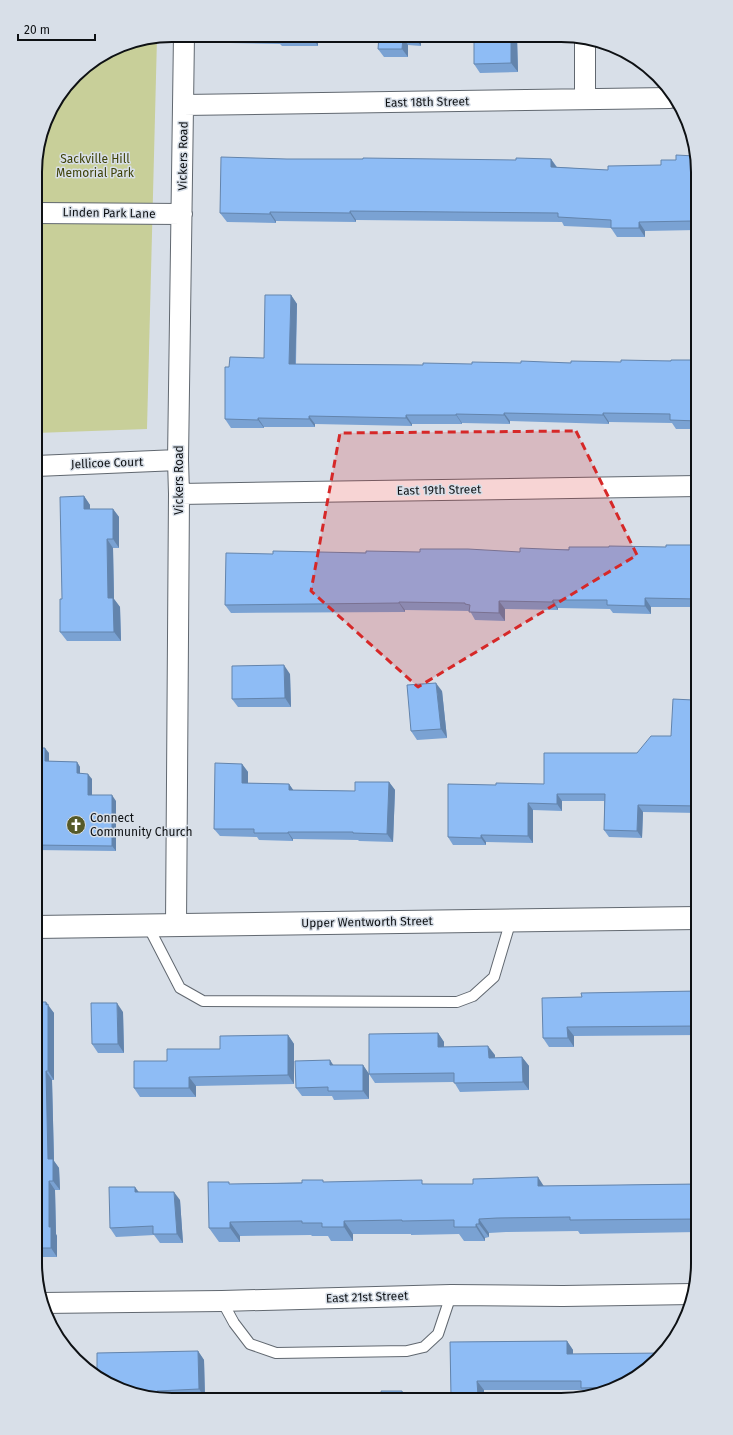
<svg xmlns="http://www.w3.org/2000/svg" width="733" height="1435" viewBox="0 0 733 1435" font-family="'Fira Sans',sans-serif">
	<rect width="100%" height="100%" fill="#d8dfe8"/>
	<path fill="#c8cf99" d="M157 38 147 429 36 433V154L49 111 81 69 120 45Z"/>
	<g fill="none" stroke-linecap="round" stroke-linejoin="round">
		<g stroke="#616870" stroke-width="12">
			<path id="lane" d="M148 926 180 988 203 1001 457 1002 473 996 494 977 511 920
				M222 1301 234 1323 250 1344 276 1353 407 1351 424 1347 438 1334 451 1295"/>
		</g>
		<g stroke="#616870" stroke-width="22">
			<path id="street" d="M585 38V99
				M183 105 670 98
				M36 213 182 214
				M36 466 178 460
				M179 494 698 486
				M176 925 179 494 178 460 184 35
				M42 1303 222 1301 451 1295 563 1296 693 1294"/>
		</g>
		<g stroke="#616870" stroke-width="24">
			<path id="secondary" d="M35 927 698 918"/>
		</g>
		<use href="#lane" stroke="#fff" stroke-width="10"/>
		<use href="#street" stroke="#fff" stroke-width="20"/>
		<use href="#secondary" stroke="#fff" stroke-width="22"/>
	</g>
	<path fill="#7aa2d3" d="M225 35 421 37V46L408 45V57H384L378 49 379 43 318 42V46H282L280 44 230 43Z
		M474 37H517L518 72 480 73 474 64Z
		M287 159 516 160 551 159 557 167 608 170 698 172V219H697V230L645 231V237H617L611 228 564 226 562 222 356 220V222L276 221V223L227 222 220 213Z
		M291 295 297 304 296 364 423 365 621 362 698 360V429H676L672 423 609 422V424L510 421V424L462 423V424H412V426L315 424V427H264V428H231L225 419 229 367 264 358Z
		M84 496 90 505V509H113L119 517V548H113L114 599 120 607 121 641H67L60 632Z
		M698 545V607H651V614L613 613 610 609 558 608V610L505 609V621L475 620 470 611 405 610V612L231 613 225 605 273 554 420 552H520L609 547H666Z
		M290 674 291 707H238L232 699Z
		M442 691 447 738 417 740 411 731Z
		M698 707V813L643 812 642 838 609 837 604 830V801H562V811L533 810V843L486 842V845H453L448 837 496 785 544 784 637 753 671 736Z
		M36 748 49 753V761L77 762 80 767V773L92 779V795L116 801V851L35 850Z
		M242 764 248 772V783L289 784 293 790 355 791 389 782 395 790 393 842 359 841 358 840 293 839V841L259 840 257 837 220 836 214 829Z
		M698 991V1035L574 1036V1047H549L543 1038 582 997Z
		M35 1002 52 1011 54 1013V1080H52L54 1161 59 1168 60 1190H55L56 1234 57 1236V1257H35Z
		M123 1012 124 1053H98L92 1044Z
		M438 1033 444 1042V1047L495 1055V1058L522 1057 529 1066V1090L460 1092 454 1082 375 1083 369 1074Z
		M288 1035 294 1044V1084L196 1086V1097H140L134 1088 167 1061 220 1049Z
		M333 1065H363L369 1074V1099L334 1100 332 1096H302L296 1088Z
		M324 1182 544 1186 698 1184V1232L580 1234 578 1231 506 1232 489 1233V1237L485 1238V1241H464L459 1234 411 1235V1234H353V1241H331L328 1236H312L311 1235 240 1236V1242H219L209 1228 230 1184Z
		M139 1192 180 1200 183 1243H160L154 1235 116 1237 110 1228Z
		M567 1341 573 1350V1354L637 1377 605 1393 587 1396 582 1390H484V1400H454L451 1396 450 1342Z
		M198 1351 204 1360 205 1398 154 1399 112 1386Z"/>
	<path fill="#6384ac" d="M313 36H314L318 42V46L313 39Z
		M415 37H421V46L415 38Z
		M511 37H517L518 72 511 63Z
		M403 38 408 45V57L402 49Z
		M551 159 557 168 551 167Z
		M695 205 698 209V214L695 210Z
		M691 210 697 219V230L691 221Z
		M350 211 356 220V222L350 213Z
		M270 212 276 221V223L270 214Z
		M639 222 645 231V237L639 228Z
		M291 295 297 304 295 373 289 364Z
		M504 413 510 421V424L504 415Z
		M603 413 609 422V424L603 415Z
		M456 414 462 423V424L456 415Z
		M406 415 412 424V426L406 418Z
		M309 416 315 424V427L309 419Z
		M258 418 264 427V428L258 420Z
		M84 496 90 505V517L84 509Z
		M113 509 119 517V548L113 539Z
		M107 539 113 548 114 599 120 607 121 641 114 632 108 598Z
		M645 598 651 607V614L645 606Z
		M553 600 558 608V610L552 602Z
		M499 601 505 609V621L499 613Z
		M399 602 405 610V612L399 603Z
		M284 665 290 674 291 707 285 698Z
		M436 683 442 691 447 738 441 729Z
		M693 700 698 707V775L693 768Z
		M45 748 49 753V766L45 761Z
		M77 762 80 767V779L77 773Z
		M242 764 248 772V790L242 783Z
		M88 774 92 779V800L88 795Z
		M389 782 395 790 393 842 387 834Z
		M289 784 294 791 289 790Z
		M557 794 562 801V811L557 804Z
		M112 795 116 801V851L112 846Z
		M528 803 533 810V843L528 836Z
		M638 805 643 812 642 838 637 831Z
		M288 832 293 839V841L288 833Z
		M481 835 486 842V845L481 838Z
		M46 1002 54 1013V1080L48 1071Z
		M117 1003 123 1012 124 1053 118 1044Z
		M567 1027 574 1036V1047L568 1038Z
		M438 1033 444 1042V1056L438 1047Z
		M288 1035 294 1044V1084L288 1075Z
		M488 1046 495 1055V1067L489 1058Z
		M522 1057 529 1066V1090L523 1082Z
		M330 1060 336 1069 330 1065Z
		M363 1065 369 1074V1099L363 1091Z
		M46 1071 52 1080 54 1161 59 1168 60 1190 53 1181 48 1159Z
		M189 1077 196 1086V1097L189 1088Z
		M538 1177 547 1191 538 1186Z
		M49 1181 55 1190 56 1234 57 1236V1257L51 1248 49 1227Z
		M135 1187 141 1195 135 1192Z
		M174 1192 180 1200 183 1243 177 1234Z
		M479 1219 489 1233V1237L479 1224Z
		M344 1221 353 1234V1241L344 1227Z
		M230 1222 240 1236V1242L230 1228Z
		M476 1224 485 1238V1241L476 1227Z
		M567 1341 573 1350V1363L567 1354Z
		M198 1351 204 1360 205 1398 199 1389Z
		M477 1381 484 1390V1400H481L478 1396Z
		M157 1391 163 1399H161L157 1393Z
		M402 1391 408 1400H403Z"/>
	<path fill="#8ebcf5" stroke="#6384ac" d="M225 35 313 36V39L276 38V36Z
		M379 36 415 37V38H403L402 49H378Z
		M474 37H511V63L474 64Z
		M676 155 695 156 698 172V205H695V210H691V221L639 222V228H611V220L558 217V213L350 211V213L270 212V214L220 213 221 157 287 159H363V158L516 160V158L551 159V167L608 170V166L661 165V160H676Z
		M265 295H291L289 364 423 365V363L472 364V362L521 363V361L571 363V361L621 362V360L671 361V360H698V421L670 420V414L603 413V415L504 413V415L456 414V415H406V418L309 416V419L258 418V420L225 419V367H229L230 357 264 358Z
		M84 496V509H113V539H107L108 598H113L114 632H60V599H62L60 497Z
		M666 545H698V599L645 598V606L607 605V600H553L552 602 499 601V613L469 612 470 605 465 604V603L399 602V603L225 605 226 553 273 554V551L366 553V551L420 552V549H468L520 552V548L569 550V547H609V546L666 547Z
		M284 665 285 698 232 699V666Z
		M436 683 441 729 411 731 407 685Z
		M673 699 693 700 692 706H696L693 768H698V806L638 805 637 831 604 830 605 794H557V804L528 803V836L481 835V838L448 837V784L496 785V783L544 784V753H637L651 736H671Z
		M36 748H45V761L77 762V773L88 774V795H112V846L35 845Z
		M215 763 242 764V783L289 784V790L355 791V782H389L387 834 353 833V832H288V833H254V829H214Z
		M698 991V1026L567 1027 568 1038H543L542 998 582 997 581 993Z
		M35 1002H46V1005L48 1004V1071H46L48 1159H53V1181H49V1227H51V1248H35Z
		M91 1003H117L118 1044H92Z
		M438 1033V1047L488 1046 489 1058 522 1057 523 1082 454 1083V1073L369 1074V1034Z
		M288 1035V1075L189 1077V1088H134V1061H167V1049H220V1036Z
		M330 1060V1065H363V1091H328V1087L296 1088 295 1061Z
		M538 1177V1186L698 1184V1219L570 1220V1217L497 1218 479 1219V1224H476V1227H454V1220L402 1221V1220L344 1221V1227H322V1223H302V1221L230 1222V1228H209L208 1182H229V1184L302 1183V1180H323V1182L422 1180V1184H473V1179Z
		M109 1187H135V1192H174L177 1234H153V1226L110 1228Z
		M567 1341V1354L663 1353 637 1377 616 1387 581 1388V1381H477L478 1396H451L450 1342Z
		M198 1351 199 1389 157 1391V1393H134L112 1386 97 1376V1353Z
		M381 1391H402L403 1400 326 1399V1396H382Z
		M230 1397H252V1399H230Z"/>
	<path fill="#d62828" fill-opacity="0.2" stroke="#d62828" stroke-width="3" stroke-dasharray="8 5" stroke-linejoin="round" d="M576 431 637 555 418 687 311 591 340 433Z"/>
	<defs>
		<g id="church-disc" transform="scale(1)"><circle r="9.5" fill="#565a28" stroke="#d8dfe8"/><path d="M-1.2-6h2.4v3.5h3.3v2.4h-3.3V6h-2.4V-.1h-3.3v-2.4h3.3Z" fill="#fff"/></g>
	</defs>
	<g fill-rule="evenodd">
		<use href="#church-disc" x="76" y="825"/>
	</g>
	<g text-anchor="middle" stroke-width="3" stroke-linejoin="round" paint-order="stroke">
		<g font-size="12" fill="#0e1114" stroke="#d8dfe8">
			<text transform="translate(427 102) rotate(-1)" y="4">East 18th Street</text>
			<text transform="translate(183 156) rotate(-89)" y="4">Vickers Road</text>
			<text transform="translate(109 213) rotate(1)" y="4">Linden Park Lane</text>
			<text transform="translate(107 463) rotate(-2)" y="4">Jellicoe Court</text>
			<text transform="translate(179 480) rotate(-90)" y="4">Vickers Road</text>
			<text transform="translate(439 490) rotate(-1)" y="4">East 19th Street</text>
			<text transform="translate(367 922) rotate(-1)" y="4">Upper Wentworth Street</text>
			<text transform="translate(367 1297) rotate(-2)" y="4">East 21st Street</text>
		</g>
		<g font-size="12" fill="#3e4208" stroke="#d8dfe8">
			<text x="95" y="163">Sackville Hill<tspan x="95" dy="14">Memorial Park</tspan></text>
		</g>
		<g font-size="12" fill="#0e1114" stroke="#d8dfe8" text-anchor="start">
			<text x="90" y="822">Connect<tspan x="90" dy="14">Community Church</tspan></text>
		</g>
	</g>
	<path d="M0 0H733V1435H0ZM172 42H561A130 130 0 0 1 691 172V1263A130 130 0 0 1 561 1393H172A130 130 0 0 1 42 1263V172A130 130 0 0 1 172 42Z" fill="#d8dfe8" fill-rule="evenodd"/>
	<path fill="none" stroke="#0e1114" stroke-width="2" d="M172 42H561A130 130 0 0 1 691 172V1263A130 130 0 0 1 561 1393H172A130 130 0 0 1 42 1263V172A130 130 0 0 1 172 42Z"/>
	<path d="M18 34v6h77v-6" fill="none" stroke="#0e1114" stroke-width="2"/>
	<text x="24" y="34" font-size="12" fill="#0e1114" stroke="#d8dfe8" stroke-width="3" paint-order="stroke">20 m</text>
</svg>
